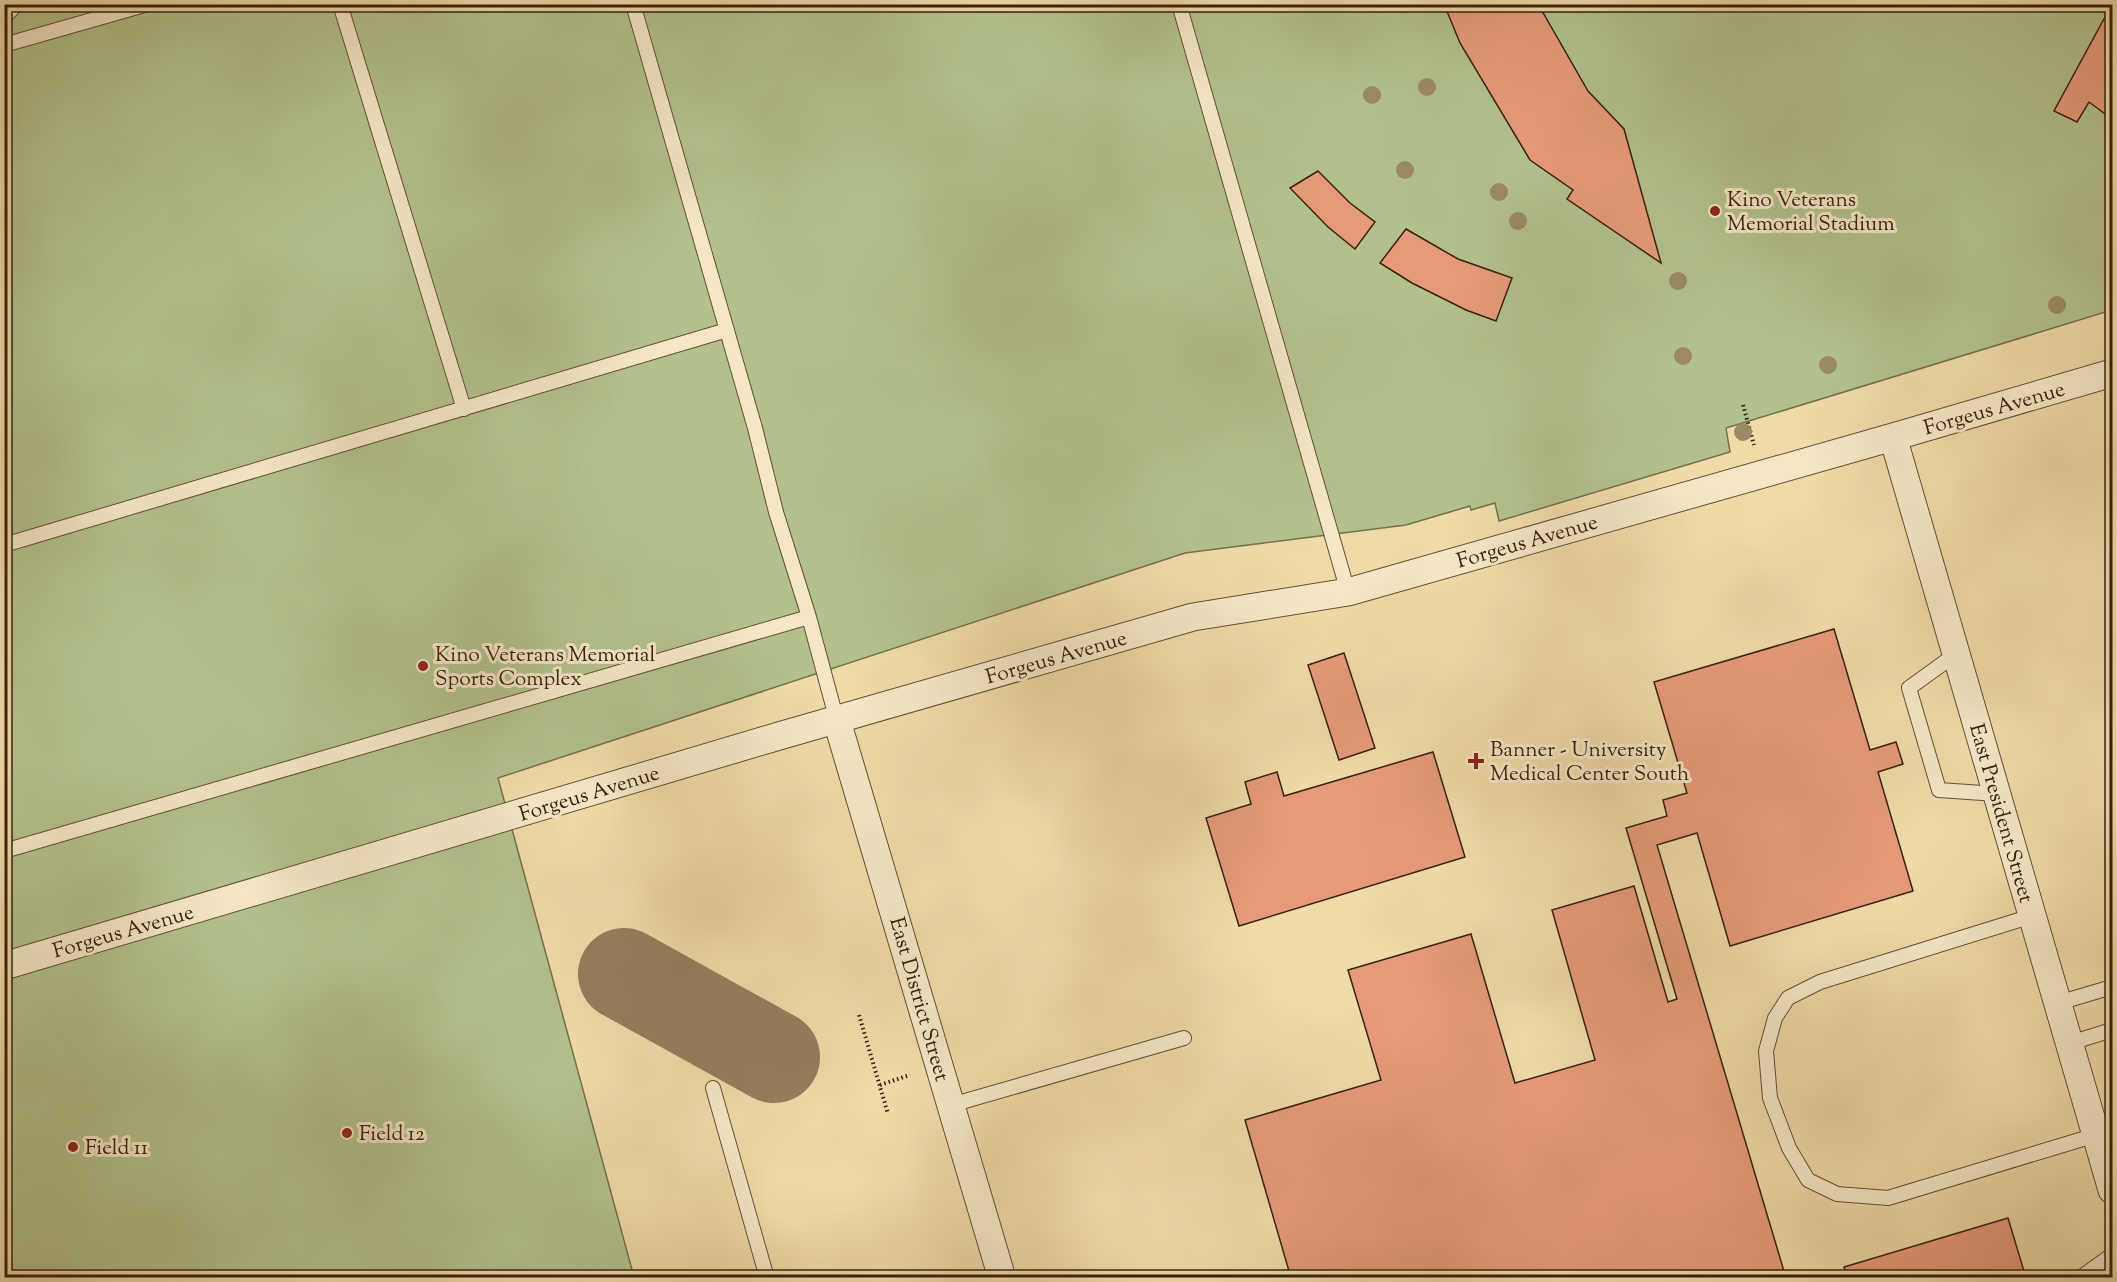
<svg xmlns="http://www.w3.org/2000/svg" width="2117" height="1282" viewBox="0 0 2117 1282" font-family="'Sorts Mill Goudy',serif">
	<rect width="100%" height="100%" fill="#efdaa8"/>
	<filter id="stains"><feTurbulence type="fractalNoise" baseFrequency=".00333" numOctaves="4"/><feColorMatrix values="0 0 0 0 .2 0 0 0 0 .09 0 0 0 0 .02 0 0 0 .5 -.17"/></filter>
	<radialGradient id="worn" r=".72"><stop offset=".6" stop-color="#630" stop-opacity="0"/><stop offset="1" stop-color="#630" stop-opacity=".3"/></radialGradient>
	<path fill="#b2c18c" stroke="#74714e" stroke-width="1.5" d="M5 5H2112V310L1726 428 1730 452 1499 521 1495 503 1471 510 1470 506 1406 525 1185 553 498 778 634 1277 5 1278Z"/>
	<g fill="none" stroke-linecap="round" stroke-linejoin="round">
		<path stroke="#937e5c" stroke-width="92" d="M624 974 774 1057"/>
	</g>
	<path fill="#e69a79" stroke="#37210f" stroke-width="1.5" d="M1444 4H1538L1588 91 1624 129 1661 263 1567 199 1573 190 1530 160 1460 43Z
		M2112 4V119L2089 102 2077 122 2054 111Z
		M1318 171 1350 203 1375 222 1355 249 1328 227 1290 188Z
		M1406 229 1458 259 1512 278 1496 321 1466 310 1412 283 1380 263Z
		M1834 629 1870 750 1896 742 1903 764 1878 772 1913 891 1730 946 1697 833 1657 845 1786 1278H1370L1367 1273 1351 1278H1291L1245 1120 1381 1080 1348 970 1471 934 1515 1083 1595 1060 1552 910 1634 886 1668 1002 1677 999 1626 828 1667 816 1663 800 1687 793 1654 682Z
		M1344 653 1375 748 1339 760 1308 665Z
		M1433 752 1465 857 1239 926 1206 818 1251 804 1245 782 1277 772 1284 796Z
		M2008 1218 2026 1278H1847L1844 1267Z"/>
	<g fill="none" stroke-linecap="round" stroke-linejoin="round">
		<g stroke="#654f35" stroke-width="16">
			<path id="service" d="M340 4 464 409
				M633 4 755 428 776 512 809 617 837 721
				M1179 4 1348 592
				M4 45 148 4
				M4 545 727 330
				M1956 654 1909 688 1939 790 1997 794
				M4 851 809 617
				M2032 916 1820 982 1788 998 1775 1018 1766 1051 1770 1098 1789 1148 1808 1180 1837 1194 1888 1198 2096 1135
				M2058 1003 2112 987
				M2070 1043 2112 1030
				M713 1088 767 1278
				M951 1105 1184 1038
				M2080 1278 2112 1255"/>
		</g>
		<g stroke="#654f35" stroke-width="29">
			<path id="minor" d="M4 8 8 4
				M1893 437 2112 1190
				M837 721 1002 1278
				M4 966 779 736 1193 617 1348 592 1893 437 2112 373"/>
		</g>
		<path stroke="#37210f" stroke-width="4" stroke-dasharray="1.5 3" stroke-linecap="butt" d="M1743 405 1754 445
			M859 1015 888 1114
			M880 1085 910 1075"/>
		<use href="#service" stroke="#f5e7c6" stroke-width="14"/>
		<use href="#minor" stroke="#f5e7c6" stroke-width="27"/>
	</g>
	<g fill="#9b8a65">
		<circle cx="1427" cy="87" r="9"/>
		<circle cx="1372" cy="95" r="9"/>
		<circle cx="1405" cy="170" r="9"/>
		<circle cx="1499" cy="192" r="9"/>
		<circle cx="1518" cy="221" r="9"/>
		<circle cx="1678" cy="281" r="9"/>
		<circle cx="2057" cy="305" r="9"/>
		<circle cx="1683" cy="356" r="9"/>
		<circle cx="1828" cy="365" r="9"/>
		<circle cx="1743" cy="432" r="9"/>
	</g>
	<g fill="#8f2418" stroke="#f5e7c6" stroke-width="2">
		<circle cx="1715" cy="211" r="6"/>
		<circle cx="423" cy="666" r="6"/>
		<path d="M1473 752h6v6h6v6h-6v6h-6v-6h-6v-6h6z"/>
		<circle cx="347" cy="1133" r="6"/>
		<circle cx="73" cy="1147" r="6"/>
	</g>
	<g text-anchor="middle" stroke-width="6" stroke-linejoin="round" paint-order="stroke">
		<g font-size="21" fill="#37210f" stroke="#f5e7c6" text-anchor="start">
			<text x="1727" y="206">Kino Veterans<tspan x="1727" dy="24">Memorial Stadium</tspan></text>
			<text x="435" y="661">Kino Veterans Memorial<tspan x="435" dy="24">Sports Complex</tspan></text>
			<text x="1490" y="756">Banner - University<tspan x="1490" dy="24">Medical Center South</tspan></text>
			<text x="359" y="1140">Field 12</text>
			<text x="85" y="1154">Field 11</text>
		</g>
		<g font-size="21" fill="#37210f" stroke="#f5e7c6">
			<text transform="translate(1994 408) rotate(-16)" y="7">Forgeus Avenue</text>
			<text transform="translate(1527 541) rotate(-16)" y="7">Forgeus Avenue</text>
			<text transform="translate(1056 657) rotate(-16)" y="7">Forgeus Avenue</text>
			<text transform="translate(589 793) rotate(-17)" y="7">Forgeus Avenue</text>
			<text transform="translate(2002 813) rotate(74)" y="7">East President Street</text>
			<text transform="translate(123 931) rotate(-16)" y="7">Forgeus Avenue</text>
			<text transform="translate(920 999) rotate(74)" y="7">East District Street</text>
		</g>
	</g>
	<rect width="2117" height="1282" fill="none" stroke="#efdaa8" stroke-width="24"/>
	<rect x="6" y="6" width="2105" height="1270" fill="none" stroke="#37210f" stroke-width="3"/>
	<rect x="12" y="12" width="2093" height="1258" fill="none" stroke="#37210f" stroke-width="1.5"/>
	<rect width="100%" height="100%" filter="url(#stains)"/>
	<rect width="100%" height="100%" fill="url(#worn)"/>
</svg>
